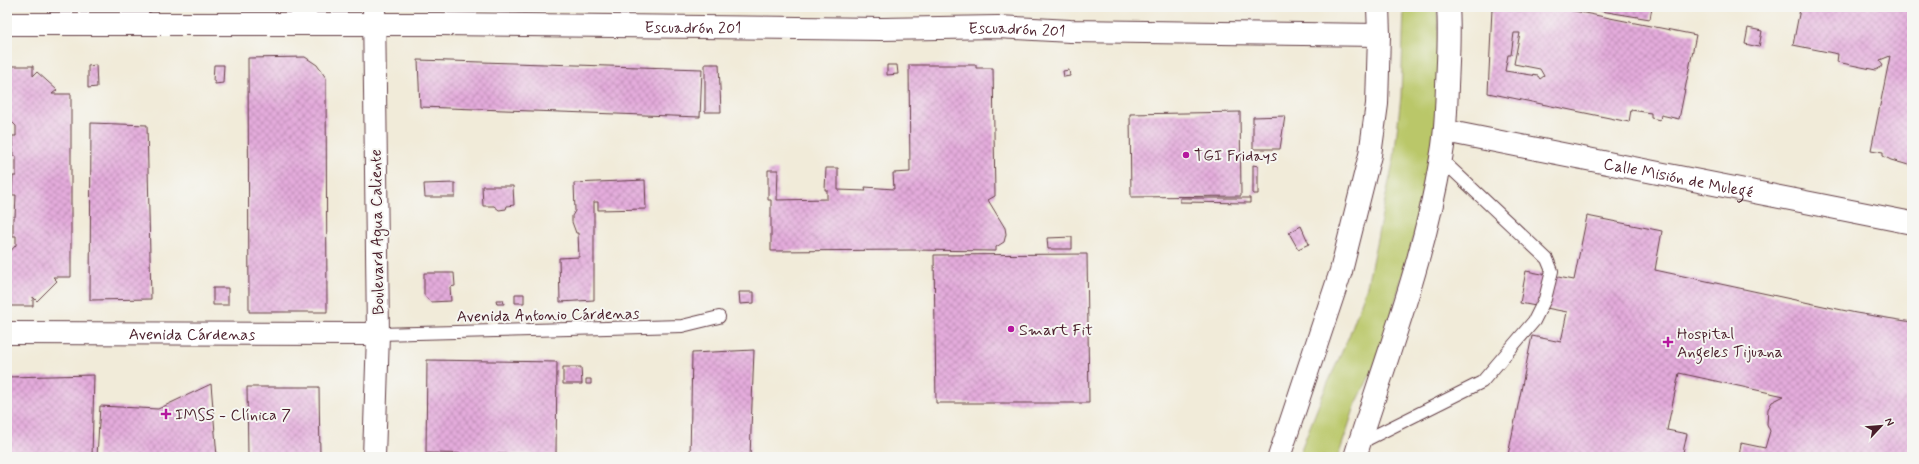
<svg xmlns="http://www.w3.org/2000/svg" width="1919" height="464" viewBox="0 0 1919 464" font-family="Mynerve,sans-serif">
	<defs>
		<pattern id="building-cross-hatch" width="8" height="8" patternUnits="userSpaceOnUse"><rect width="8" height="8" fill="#e4acdc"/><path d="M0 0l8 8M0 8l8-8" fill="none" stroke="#bb8bb3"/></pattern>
	</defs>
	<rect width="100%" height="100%" fill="#f6f6f2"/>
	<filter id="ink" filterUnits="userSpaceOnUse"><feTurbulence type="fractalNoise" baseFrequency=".025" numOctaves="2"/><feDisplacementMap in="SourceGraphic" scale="8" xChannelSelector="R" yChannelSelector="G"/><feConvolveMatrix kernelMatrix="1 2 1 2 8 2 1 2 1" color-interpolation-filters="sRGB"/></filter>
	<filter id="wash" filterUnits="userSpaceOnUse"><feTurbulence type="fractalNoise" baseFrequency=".012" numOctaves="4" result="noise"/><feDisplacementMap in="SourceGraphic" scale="16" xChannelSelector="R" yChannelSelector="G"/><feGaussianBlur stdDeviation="0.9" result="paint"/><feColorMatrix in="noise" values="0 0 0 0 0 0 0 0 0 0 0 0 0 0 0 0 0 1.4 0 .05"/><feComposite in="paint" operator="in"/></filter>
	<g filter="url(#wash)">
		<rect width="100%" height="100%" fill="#f1ebd9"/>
		<path fill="#bac769" stroke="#82734a" d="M1404 7H1437L1439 35 1438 104 1431 165 1415 233 1379 357 1355 406 1338 457H1298L1323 394 1349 336 1367 286 1394 158 1401 96Z"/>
		<g id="blocks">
			<path fill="url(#building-cross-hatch)" fill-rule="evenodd" d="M1495 7H1554L1696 35 1679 119 1661 115 1660 120 1651 118V113L1631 110 1629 122 1488 93 1492 9ZM1514 33H1520L1514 64 1540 69 1544 76 1540 79 1538 76 1505 71 1508 55H1511Z
				M1602 7H1652L1650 19 1601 11Z
				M1772 7H1784V10Z
				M1793 7H1912V166L1891 160 1883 156V152L1871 150 1890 56 1880 60 1883 66 1876 70 1837 62 1838 54 1793 45 1800 9Z
				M1748 28 1762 31 1759 47 1745 44Z
				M305 57 317 65 326 78 327 312H249L248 58Z
				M418 60 702 69 700 117 420 107Z
				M705 64H719L721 112H705Z
				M96 65 97 87 88 88V66Z
				M214 65H224L223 83 215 84V81H213Z
				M887 65H897L898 74 887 75Z
				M909 65H976V68H993L995 196 988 200 1005 228 1006 234 1004 242 996 247V251L911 250 771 251V200H768V170H778L777 200 827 199V190H825L826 168H838V190L866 191 865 187 894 189 893 173 910 172Z
				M7 66H33V76L37 72 57 90 52 94H71V277H53L57 281 37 301 33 297V306H7V255L16 245V236H13V217H15L16 195H12L13 176H16V156H13L12 136H16V126L7 117Z
				M1069 70 1070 76 1064 77 1063 71Z
				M1240 112 1241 196 1131 197 1130 114Z
				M1285 116 1280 149H1253V117Z
				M91 123 147 125 151 299 90 300Z
				M1253 165 1258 166V194H1253Z
				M645 180 646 209 598 210V202H594V300L560 302 559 258 579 257 578 233H576L572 222V216L575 211 574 183Z
				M455 183V197H425L424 184Z
				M482 186H513L514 205 507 206 506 209 499 210 494 206H483Z
				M1180 198H1250V203L1180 202Z
				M1587 216 1662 231 1655 270 1856 313 1912 322V457H1739L1741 443 1765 448 1770 431 1767 424 1768 409 1772 402 1784 396 1679 373 1667 430 1687 434 1682 457H1515L1508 455 1532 336 1561 342 1567 312 1520 303 1526 271 1574 280Z
				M1301 226 1309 244 1298 249 1289 233Z
				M1072 237V249H1048L1047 238Z
				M1087 254 1089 403H936L934 255Z
				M424 273H454L455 286 450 287 451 301 430 302 424 295Z
				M213 288H228V305H213Z
				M739 292H754V303L740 304Z
				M515 294H524V303H515Z
				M496 300H503L504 304H497Z
				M754 350 750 457H690L692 353Z
				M427 360 557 362 556 455 426 453Z
				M563 367H581L582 384H563Z
				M94 375 92 457H7V377Z
				M586 379H591V384H586Z
				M211 384 217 457H97L100 406 158 409Z
				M247 387H319L320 457H248Z"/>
		</g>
	</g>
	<g filter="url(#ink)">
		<use href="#blocks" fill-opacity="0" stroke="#633e45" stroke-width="1"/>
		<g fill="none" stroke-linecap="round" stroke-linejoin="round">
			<g stroke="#633e45" stroke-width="14">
				<path id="lane" d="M378 334 682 326 719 317
					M1360 443 1482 382 1534 321 1545 299 1552 271 1547 259 1441 159"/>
			</g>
			<g stroke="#633e45" stroke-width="24">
				<g id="street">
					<path id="s1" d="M1445 131 1912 223"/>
					<path id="s2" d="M7 333 378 334"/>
				</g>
			</g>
			<g stroke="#633e45" stroke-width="24">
				<g id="secondary">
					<path id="s3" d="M7 24H438L881 29 998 27 1070 31 1379 35"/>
					<path d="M1279 457 1341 271 1370 155 1377 104 1379 35 1378 7"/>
					<path d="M1355 457C1386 358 1424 261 1441 158 1446 134 1446 110 1447 86 1448 59 1450 33 1448 7"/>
				</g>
			</g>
			<g stroke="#633e45" stroke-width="24">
				<path id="primary" d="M374 457 378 334 374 7"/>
			</g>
			<use href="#lane" stroke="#fff" stroke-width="12"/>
			<use href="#street" stroke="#fff" stroke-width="22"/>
			<use href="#secondary" stroke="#fff" stroke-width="22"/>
			<use href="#primary" stroke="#fff" stroke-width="22"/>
		</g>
	</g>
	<g fill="#b5179e" stroke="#f6f6f2" stroke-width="1.5">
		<circle cx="1186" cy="155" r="4"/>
		<circle cx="1011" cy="329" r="4"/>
		<path d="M1666 336h4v4h4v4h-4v4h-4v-4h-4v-4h4z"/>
		<path d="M164 408h4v4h4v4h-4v4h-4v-4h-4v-4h4z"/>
	</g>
	<g text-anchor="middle" stroke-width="4" stroke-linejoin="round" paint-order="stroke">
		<g font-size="16" fill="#4a1f2b" stroke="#f6f6f2">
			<text dy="6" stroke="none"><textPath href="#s3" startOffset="686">Escuadrón 201</textPath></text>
			<text dy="6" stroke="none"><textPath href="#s3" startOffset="1010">Escuadrón 201</textPath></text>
			<text dy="6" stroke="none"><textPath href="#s1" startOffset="238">Calle Misión de Mulegé</textPath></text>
			<text transform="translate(376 232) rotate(-91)" y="6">Boulevard Agua Caliente</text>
			<text transform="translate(548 314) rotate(-1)" y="6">Avenida Antonio Cárdenas</text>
			<text dy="6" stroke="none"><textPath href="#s2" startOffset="185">Avenida Cárdenas</textPath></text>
		</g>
		<g font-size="16" fill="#4a1f2b" stroke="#f6f6f2" text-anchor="start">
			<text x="1194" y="161">TGI Fridays</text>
			<text x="1019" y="335">Smart Fit</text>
			<text x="1677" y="339">Hospital<tspan x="1677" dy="18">Angeles Tijuana</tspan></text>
			<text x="175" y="420">IMSS - Clínica 7</text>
		</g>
	</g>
	<rect width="1919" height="464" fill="none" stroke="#f6f6f2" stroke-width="24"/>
	<g transform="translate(1881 426) rotate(64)" stroke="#f6f6f2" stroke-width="3" paint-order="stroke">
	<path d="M0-3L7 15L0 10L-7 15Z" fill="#4a1f2b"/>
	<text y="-6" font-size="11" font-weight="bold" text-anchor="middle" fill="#4a1f2b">N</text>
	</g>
</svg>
